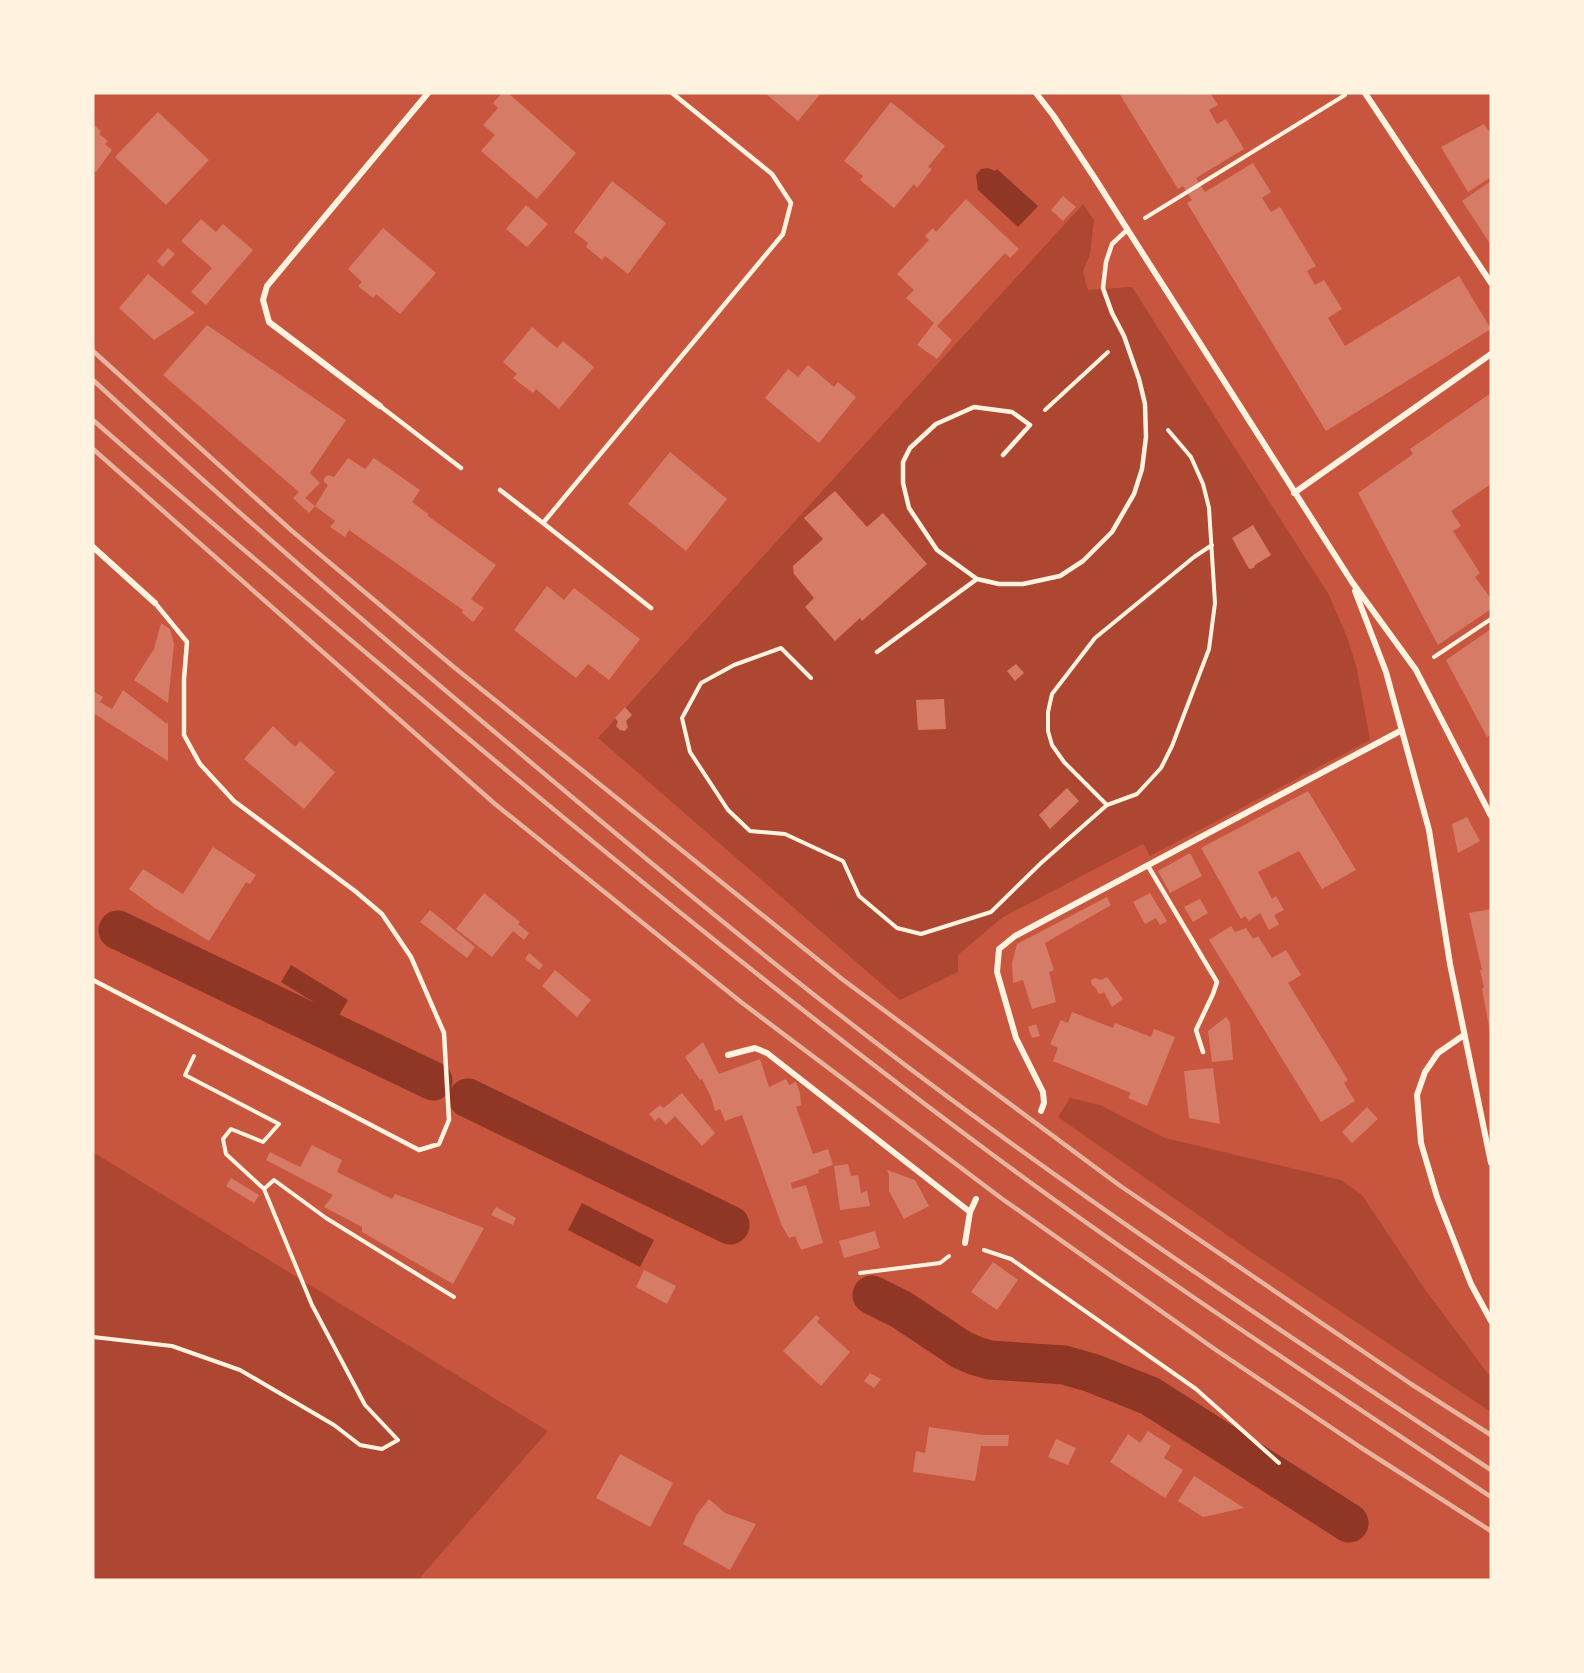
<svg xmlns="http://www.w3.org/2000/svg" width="1584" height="1673" viewBox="0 0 1584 1673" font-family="Georgia,serif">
	<rect width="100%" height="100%" fill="#c8553d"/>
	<path fill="#ae4732" d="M1083 204 1094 220 1090 254 1083 272 1088 290 1132 287 1329 595 1347 637 1357 669 1370 740 1150 856 1143 844 1003 917 958 955V972L900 1000 598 738Z
		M1070 1098 1100 1105 1165 1138 1341 1180 1362 1195 1424 1288 1491 1378V1412L1247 1249 1058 1117Z
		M93 1152 548 1431 418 1580H93Z"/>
	<path fill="#8f3625" d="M988 168 995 171 997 169 1038 206 1018 227 978 190 976 175 981 169Z
		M291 965 348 1000 338 1017 281 982Z
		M582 1203 654 1240 640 1267 568 1230Z"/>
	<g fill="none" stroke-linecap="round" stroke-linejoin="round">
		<path stroke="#8f3625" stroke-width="39" d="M118 930 433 1081
			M468 1098 730 1225
			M872 1295 902 1310 962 1350 976 1356 990 1360 1064 1365 1092 1373 1150 1396 1349 1523"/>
	</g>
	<path fill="#d67c66" d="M502 93H508L576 153 537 199 481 151 495 135 483 125 498 108 493 103Z
		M765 93H821L798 121Z
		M1119 93H1210L1218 105 1209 110 1217 124 1226 119 1244 149 1196 178 1205 192 1253 163 1271 192 1262 198 1271 212 1280 207 1316 266 1307 271 1315 285 1324 280 1342 309 1328 318 1345 346 1459 276 1491 329 1326 431 1187 203 1192 200 1183 186 1178 189Z
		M891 102 945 146 928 167 932 169 917 188 914 184 894 208 860 180 863 176 844 161Z
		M158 112 209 160 166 205 115 157Z
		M93 124 101 131 99 134 108 141 105 144 112 150 96 172 93 170Z
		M1484 124 1491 134V177L1468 192 1441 147Z
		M612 181 666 223 628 274 605 256 602 260 586 247 588 243 574 232Z
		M1491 181V245L1462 201Z
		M1063 196 1076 207 1063 221 1051 210Z
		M966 199 1019 249 1010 258 1005 253 937 326 952 340 937 359 917 345 934 323 906 298 914 290 897 274 929 240 925 236 933 228 936 232Z
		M526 205 548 224 527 247 506 229Z
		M201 219 216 232 223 224 253 250 206 305 191 292 212 268 181 241Z
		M383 228 436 273 400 314 376 294 373 298 358 286 362 282 348 269Z
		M168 248 175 254 163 267 157 261Z
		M148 274 195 313 154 340 119 308Z
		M207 325 346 420 310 473 320 483 305 498 315 506 328 485 324 482V478L328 475 334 477 348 458 365 469 374 458 420 490 412 502 428 514V516L496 565 471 599 484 608 473 622 462 613 463 610 349 530 345 537 330 527 335 521 315 506 309 513 293 498 299 492 163 375Z
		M532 327 557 348 563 341 594 367 559 409 536 389 533 393 513 378 517 374 503 362Z
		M808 365 834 387 838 382 856 397 819 443 765 398 788 369 798 377Z
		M1491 393V484L1451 511 1461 526 1453 531 1480 573 1475 577 1491 599V609L1438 645 1358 493 1413 454 1410 449Z
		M670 452 727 499 686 551 628 504Z
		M835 491 867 527 883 513 927 564 862 621 860 618 835 641 805 607 814 598 794 574 793 566 823 539 804 518Z
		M1253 525 1271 555 1255 565 1254 568 1249 569 1232 538Z
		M547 586 564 600 574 588 640 639 609 680 588 664 576 678 514 630Z
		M161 623 170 629 174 644 168 703 134 680 154 649Z
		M1491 629V734L1487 737 1446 660Z
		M1016 664 1024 673 1015 681 1007 671Z
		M123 690 167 724 168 721V761L93 713V691L103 697 100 702 112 709Z
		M944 699 946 729 918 730 916 700Z
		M625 707 632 715 626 721 628 727 625 731 620 730 616 726 618 722 615 718Z
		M273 726 295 747 300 741 335 772 304 809 244 759Z
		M1067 788 1079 801 1050 829 1039 815Z
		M1308 791 1356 870 1322 889 1299 851 1258 872 1272 899 1276 896 1284 910 1274 915 1279 924 1269 930 1260 913 1249 921 1245 916 1241 919 1201 848Z
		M1467 817 1480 841 1458 853 1452 824Z
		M213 847 256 875 250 884 246 882 209 941 155 908 129 889 143 869 183 894Z
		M1190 853 1202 876 1170 893 1158 871Z
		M484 893 520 922 518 924 529 933 524 940 513 931 492 957 456 929Z
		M1150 893 1167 921 1160 925 1156 918 1145 924 1133 902Z
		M1107 897 1111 905 1045 943 1054 970 1049 972 1056 1002 1032 1009 1023 980 1013 983 1012 963 1017 944Z
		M1200 899 1208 913 1193 922 1184 907Z
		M1491 909V1032H1490L1482 989 1484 987 1480 970H1482L1469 913Z
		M430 910 475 947 467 958 420 922Z
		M1231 926 1235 932 1246 928 1253 939 1258 936 1272 958 1286 950 1301 975 1288 983 1348 1080 1344 1083 1355 1101 1321 1122 1209 940Z
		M529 953 543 965 539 970 525 959Z
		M555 970 591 1000 577 1017 542 986Z
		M1107 977 1123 999 1112 1007 1104 992 1101 994 1098 993 1096 988 1092 985 1091 980 1095 978 1101 980Z
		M1072 1012 1113 1028 1115 1023 1151 1037 1154 1029 1175 1037 1147 1106 1128 1098 1131 1093 1053 1061 1058 1048 1050 1044 1061 1020 1068 1023Z
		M1226 1017 1230 1022 1233 1060 1212 1062 1208 1031Z
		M1036 1024 1040 1036 1032 1038 1028 1027Z
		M703 1042 719 1074 760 1059 769 1087 786 1079 789 1085 796 1082 800 1093 801 1105 796 1107 813 1154 828 1149 833 1165 818 1170 819 1173 791 1183 792 1189 806 1185 823 1243 801 1250 795 1236 789 1238 782 1226 742 1115 725 1121 720 1109 715 1111 711 1097 702 1079 700 1080 685 1057Z
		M1213 1068 1220 1124 1189 1118 1184 1071Z
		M682 1093 715 1133 702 1146 675 1116 666 1125 659 1117 655 1121 649 1114 660 1105 663 1108 666 1106Z
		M1367 1107 1378 1119 1352 1143 1342 1132Z
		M312 1145 342 1160 337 1172 392 1199 395 1194 484 1228 453 1284 362 1232V1227L324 1207 333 1195 266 1160 270 1152 300 1167Z
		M848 1164 851 1176 858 1175 861 1193 867 1191 870 1206 840 1210 834 1166Z
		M887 1170 915 1180 929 1206 904 1219 889 1191V1175Z
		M231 1178 259 1195 254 1203 226 1186Z
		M496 1207 516 1218 513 1225 491 1215Z
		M875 1231 880 1248 844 1258 839 1241Z
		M993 1262 1018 1280 997 1310 971 1292Z
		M644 1270 676 1286 667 1304 636 1287Z
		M816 1315 820 1318 817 1322 850 1352 821 1386 783 1351Z
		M870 1373 881 1379 874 1388 864 1381Z
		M929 1427 983 1435H1009L1008 1446H981L975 1481 913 1472 916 1451 925 1453Z
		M1148 1431 1171 1446 1164 1458 1183 1470 1165 1498 1110 1462 1128 1434 1140 1443Z
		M1056 1439 1076 1448 1068 1465 1048 1457Z
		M620 1454 673 1483 650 1527 596 1498Z
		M1194 1476 1244 1508 1203 1517 1178 1501Z
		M709 1499 725 1513 756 1524 730 1570 683 1544 697 1514Z"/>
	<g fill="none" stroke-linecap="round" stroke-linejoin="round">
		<path stroke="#fff3e0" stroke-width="4" d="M1145 218 1345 95
			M1045 410 1108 352
			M1434 657 1491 619
			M811 678 781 648 734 665 701 683 682 718 690 752 728 810 750 831 785 834 843 861 859 896 897 928 921 934 991 912 1041 863 1107 805 1137 794 1161 768 1172 746 1209 649 1215 603 1209 508 1203 484 1191 457 1168 430
			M1107 805 1064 762 1052 745 1048 731V712L1052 694 1095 638 1194 557 1212 545
			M264 1189 274 1180 326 1218 454 1297
			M984 1250 1011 1259 1196 1389 1279 1463
			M860 1273 940 1263 949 1256
			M93 1337 172 1346 240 1370 334 1425 360 1445 382 1449 398 1440 365 1405 312 1305 264 1189 226 1154 223 1139 231 1129 263 1142 279 1124 185 1075 194 1056"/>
		<path stroke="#fff3e0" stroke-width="4.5" d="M380 406 461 468
			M1003 455 1030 425 1012 412 974 407 936 424 910 448 903 462V483L909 508 937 550 977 579 999 584H1023L1060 576 1083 561 1112 532 1134 494 1142 469 1146 437 1145 404 1139 379 1124 336 1112 313 1103 288 1106 262 1112 244 1127 230
			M500 490 543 523 783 234 791 203 772 174 672 93
			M543 523 651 608
			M877 652 977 579
			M1148 866 1217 982 1213 994 1196 1030 1203 1052
			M93 980 419 1150 439 1144 449 1120 444 1033 411 957 382 914 355 891 234 801 200 764 184 735V679L187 642 155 603"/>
		<path stroke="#fff3e0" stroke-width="6" d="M1036 93 1053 115 1094 177 1352 582 1416 670 1491 816
			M1365 93 1491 283
			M380 406 269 322 263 300 267 286 428 93
			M1294 493 1491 354
			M93 547 155 603
			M1355 591 1386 672 1429 830 1450 964 1491 1163
			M1464 1035 1438 1053 1425 1072 1417 1095 1421 1143 1437 1197 1471 1284 1491 1321
			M728 1055 755 1048 767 1053 970 1212
			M1041 1111 1044 1103 1043 1092 1016 1038 997 972 999 949 1015 936 1402 730
			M965 1243 970 1212 976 1199"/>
		<path stroke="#e9b49f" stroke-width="4.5" d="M93 351 292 531 455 668 842 979 1119 1185 1411 1384 1491 1435
			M93 380C228 505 368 626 509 744 618 836 728 928 840 1015 1049 1178 1270 1324 1491 1470
			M93 420C209 522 327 620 445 719 624 869 805 1016 993 1155 1155 1275 1324 1385 1491 1497
			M93 449 495 804 741 1002 1001 1198 1216 1350 1360 1447 1491 1531"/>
	</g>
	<rect width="1584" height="1673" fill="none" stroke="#fff3e0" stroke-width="189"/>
</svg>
